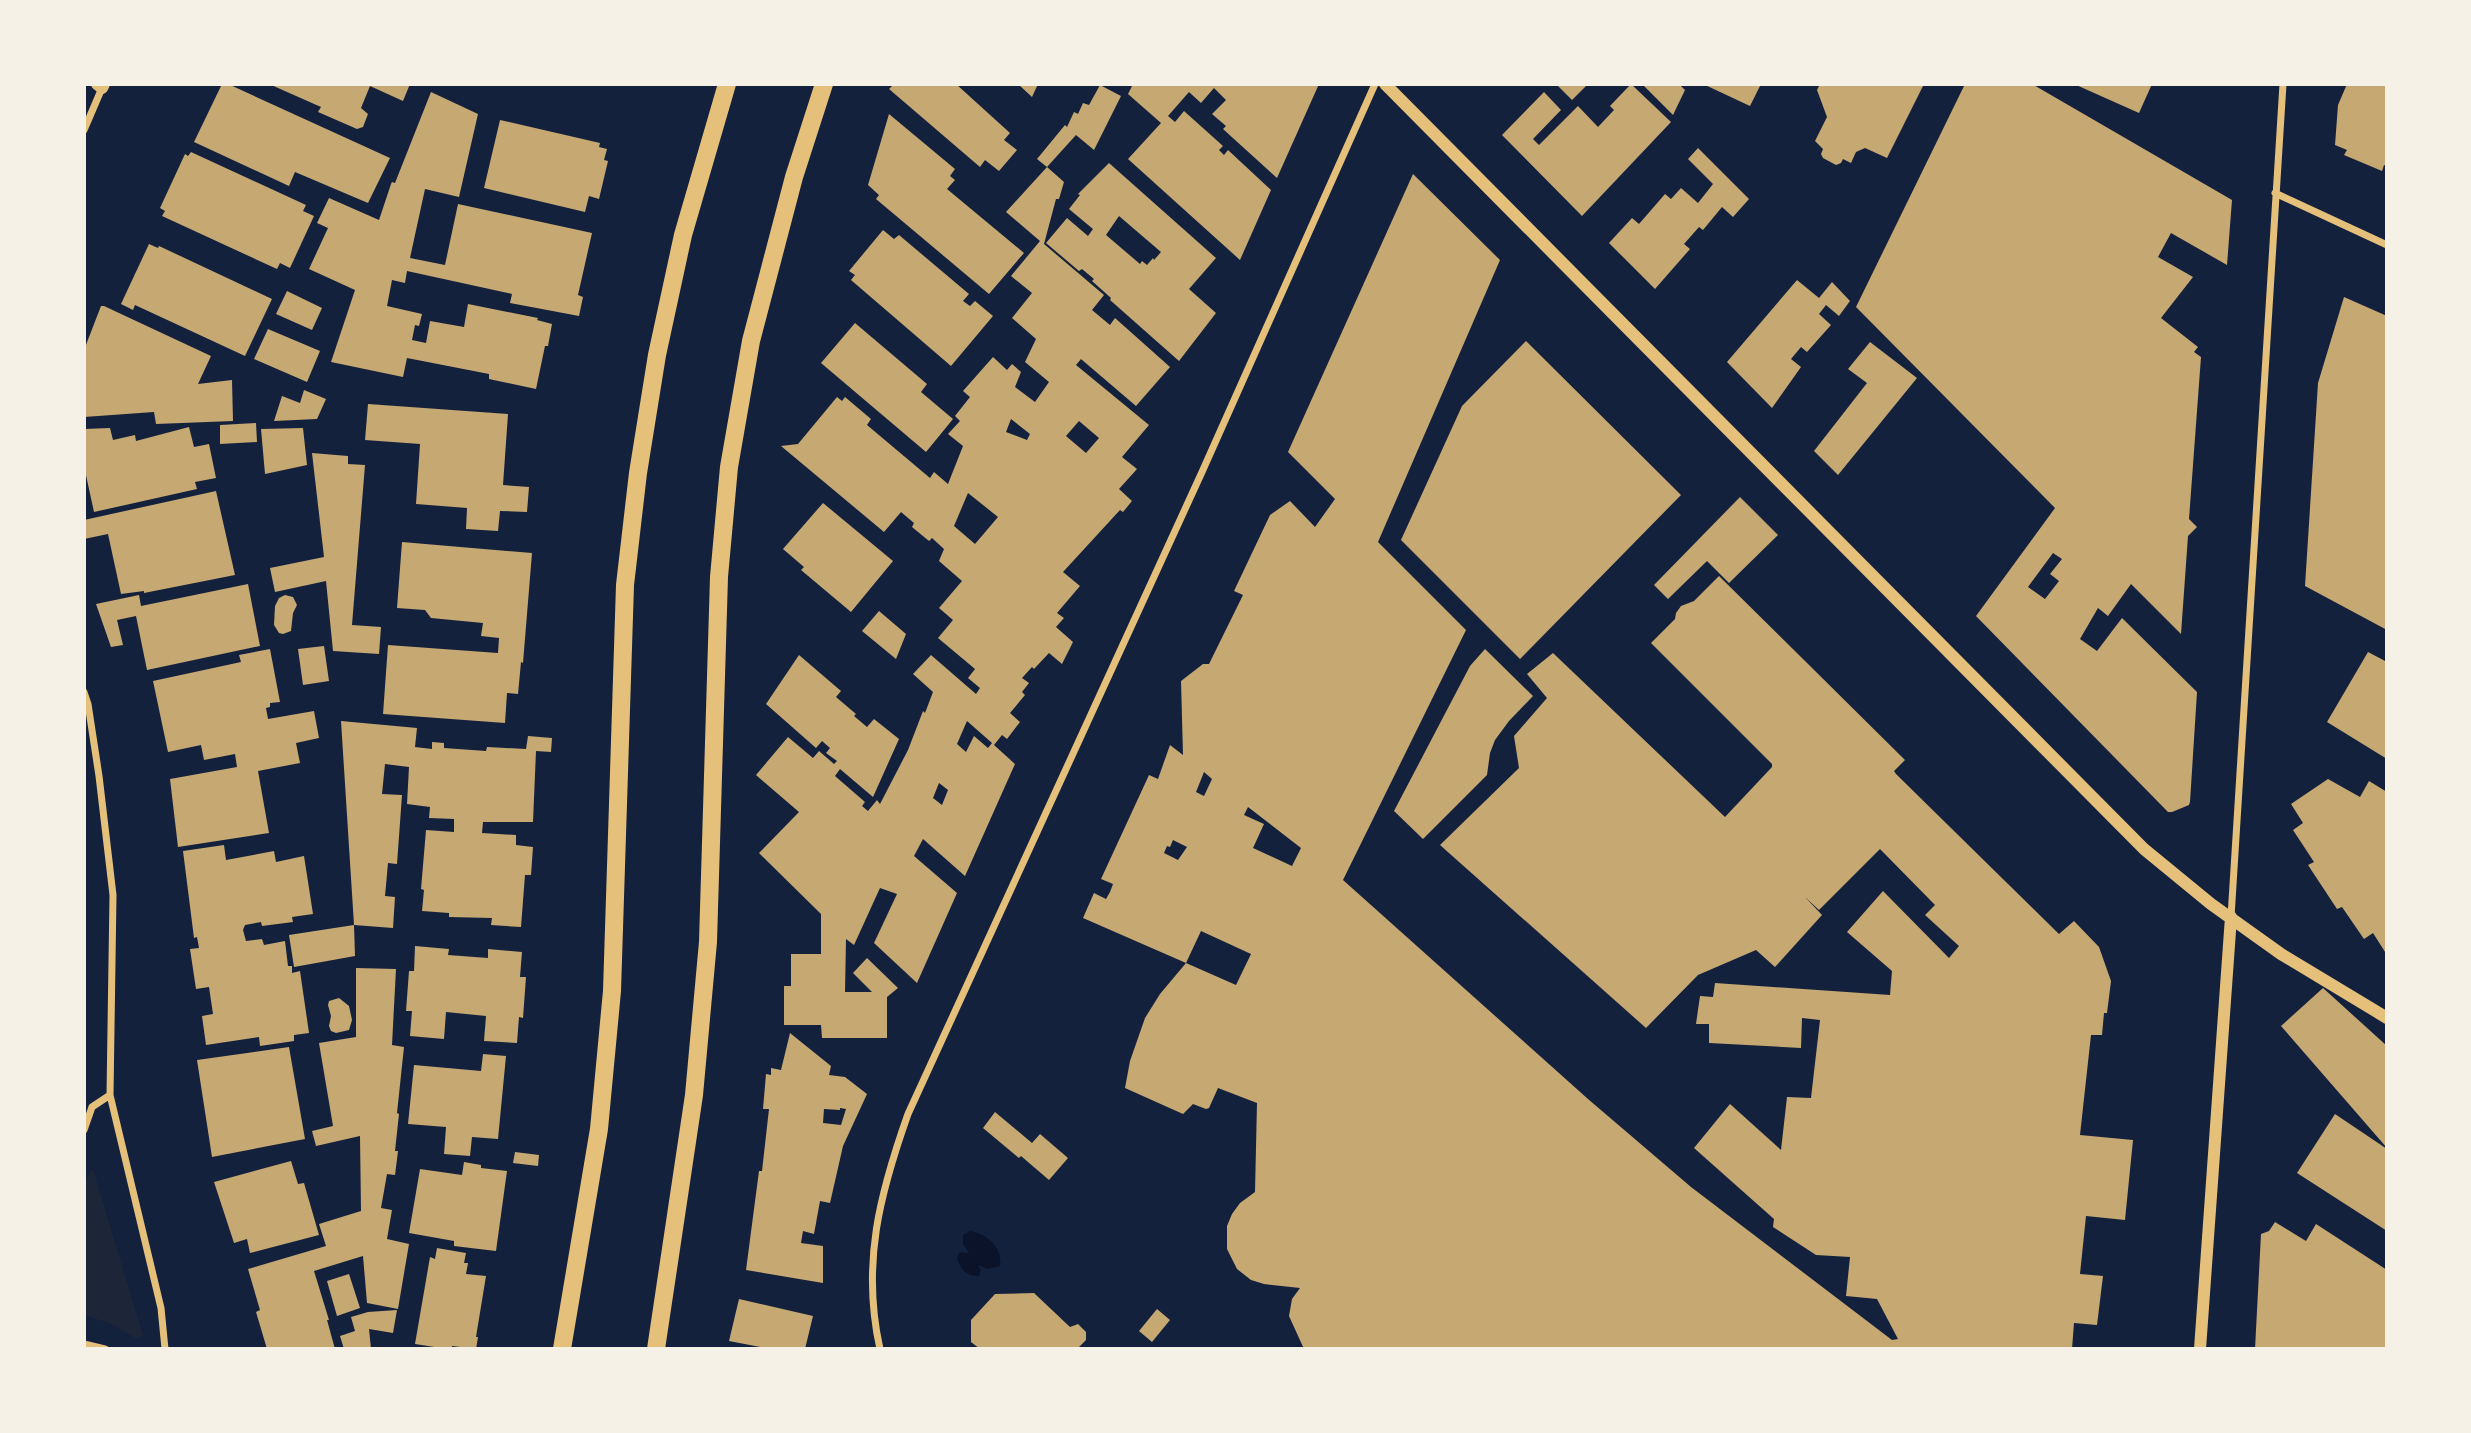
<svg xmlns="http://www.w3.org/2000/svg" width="2471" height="1433" viewBox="0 0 2471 1433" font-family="Rubik,sans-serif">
	<rect width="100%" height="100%" fill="#14213d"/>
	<path fill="#1d2539" d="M93 1169 143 1335 137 1339 112 1324 84 1315V1182Z"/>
	<path fill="#0b132b" d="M970 1231C987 1234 1003 1247 1000 1266L988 1269 978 1265 981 1270 979 1276C967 1277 960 1269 957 1258L960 1252 969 1253 963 1244V1235Z"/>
	<path fill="#c6a872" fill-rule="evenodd" d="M222 84H228L390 158 368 203 295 172 289 186 194 142Z
		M269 84H410L403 101 370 86 361 108 368 114 363 127 357 129 318 112 321 107Z
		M894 84H956L1010 133 1004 140 1017 150 999 171 985 160 980 167 889 89Z
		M1018 84H1038L1032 97Z
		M1133 84H1319L1277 178 1223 129 1226 126 1212 114 1226 100 1214 88 1201 103 1189 92 1168 116 1175 122 1184 111 1223 146 1219 150 1224 155 1228 150 1271 190 1240 260 1128 159 1161 123 1128 94Z
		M1556 84H1584L1586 86 1572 100Z
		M1631 84 1671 122 1582 216 1502 135 1544 92 1561 110 1533 139 1539 145 1578 106 1598 127 1614 110 1610 106Z
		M1642 84H1679L1685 90 1673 115Z
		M1703 84H1761L1750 106Z
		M1820 84H1924L1887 158 1865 148 1856 152 1851 163 1843 159 1841 163 1836 165 1823 158 1821 154 1823 149 1815 141 1827 117 1817 90Z
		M1965 84H2032L2232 200 2227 265 2171 233 2158 257 2193 277 2161 318 2198 347 2194 352 2201 357 2189 519 2197 527 2188 536 2181 634 2131 584 2108 616 2098 608 2080 639 2097 651 2122 618 2197 692 2190 802 2189 805 2172 812H2168L1976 616 2055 508 1856 307ZM2053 553 2062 559 2050 574 2059 581 2045 599 2028 587Z
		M2074 84H2152L2139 113Z
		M2347 84H2387V166L2384 165 2382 171 2344 155 2347 150 2335 145 2338 105Z
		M1100 85 1121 96 1094 150 1076 135 1047 167 1037 159 1065 125 1067 127 1074 112 1078 114 1083 103 1089 105Z
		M431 92 478 114 459 197 425 189 410 258 445 265 458 204 592 233 578 295 583 297 579 316 510 303 512 294 407 271 405 283 392 280 387 306 422 314 419 326 415 325 412 340 426 343 430 321 464 327 468 304 538 318 537 320 552 324 548 346H545L536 389 489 379V374L407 358 403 377 331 362 355 290 309 269 328 228 317 223 329 198 379 220 391 184 392 182 395 183Z
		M889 114 955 169 950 176 955 180 947 189 1024 253 989 294 876 199 879 195 868 185Z
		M500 120 600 143 599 147 607 149 604 160 608 161 599 199 589 196 585 212 484 188Z
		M1698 148 1749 199 1733 217 1722 207 1703 230 1699 227 1684 244 1690 249 1655 289 1609 243 1632 218 1639 224 1665 194 1671 199 1681 188 1698 203 1713 184 1688 159Z
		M191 152 306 205 303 211 314 216 290 268 280 263 277 269 162 216 165 211 160 208 185 154 188 156Z
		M1109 163 1216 258 1189 289 1216 313 1179 361 1110 300 1111 298 1092 281 1094 279 1082 269 1079 271 1046 243 1067 218 1088 236 1093 229 1069 209 1080 195 1078 194ZM1119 216 1161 252 1154 260 1153 258 1147 265 1142 261 1140 264 1106 235Z
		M1047 167 1064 182 1059 199H1056L1044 244 1104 295 1092 310 1110 325 1115 318 1170 367 1136 406 1081 359 1076 365 1149 425 1122 457 1137 469 1119 489 1132 501 1123 512 1120 510 1063 572 1080 586 1057 613 1064 618 1056 627 1073 642 1062 664 1049 653 1034 669 1032 667 1022 678 1029 683 1022 692 1025 695 1010 713 1020 722 1007 739 1002 735 994 745 1015 764 965 876 923 839 914 856 957 893 917 983 874 943 897 894 880 888 854 945 846 939 845 992H872L853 973 867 958 898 988 887 997V1038H822L821 1025H784V986H791V954H821V914L759 853 799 812 756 775 788 737 813 758 819 751 834 764 837 761 826 753 830 748 822 741 816 748 766 704 799 655 841 691 836 697 856 714 854 716 867 727 874 719 899 739 873 797 840 769 835 776 865 802 862 806 868 811 877 800 880 804 908 750 923 711 925 713 933 692 913 674 931 655 976 694 980 688 968 678 975 669 938 638 953 620 939 608 962 581 939 561 944 549 932 538 929 541 912 527 914 523 901 512 884 532 781 446 798 444 837 397 842 401 845 397 871 419 867 425 930 478 934 472 948 484 963 446 948 434 960 421 955 416 970 397 963 391 993 357 1007 370 1012 364 1021 372 1015 387 1035 402 1049 382 1025 362 1036 339 1012 318 1032 293 1011 276 1040 241 1006 212ZM1011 419 1030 434 1027 440 1006 432ZM1079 421 1099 438 1086 453 1066 436ZM968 493 998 517 975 544 954 526ZM967 721 992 743 988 748 974 736 966 752 957 744ZM939 783 948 790 942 805 933 798Z
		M1413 174 1500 260 1378 542 1466 630 1343 880 1588 1099 1691 1187 1892 1340 1898 1339 1877 1299 1846 1296 1850 1257 1816 1255 1773 1227 1774 1219 1694 1148 1730 1104 1781 1150 1787 1097 1811 1098 1820 1020 1802 1018 1801 1048 1709 1043V1024H1696L1700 996 1713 997 1715 983 1890 995 1892 971 1847 932 1883 891 1949 958 1959 946 1925 915 1935 905 1880 849 1819 910 1805 897 1822 915 1775 967 1756 950 1698 975 1646 1028 1440 845 1519 768 1514 736 1547 698 1527 674 1553 653 1725 817 1772 767V764L1651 643 1675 619 1676 613 1681 606 1694 601 1719 576 1905 760 1894 771 1896 774 2059 934 2074 921 2099 947 2111 981 2107 1013H2104L2102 1035H2091L2080 1135 2133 1140 2125 1220 2086 1216 2080 1274 2103 1276 2097 1325 2074 1323 2072 1349 1966 1347 1957 1349H1304L1289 1316 1292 1299 1300 1288 1264 1284 1251 1280 1237 1269 1227 1249V1226L1232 1214 1240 1203 1255 1192 1257 1103 1218 1088 1209 1108 1206 1109 1193 1104 1183 1114 1125 1088 1130 1061 1145 1018 1160 994 1186 963 1083 918 1094 893 1106 899 1110 892 1113 884 1101 879 1149 775 1158 779 1170 745 1183 755 1181 681 1203 664H1209L1243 595 1234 591 1270 515 1290 501 1315 527 1335 499 1288 452ZM1204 772 1212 779 1204 796 1196 792ZM1248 807 1301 848 1292 866 1253 848 1264 824 1244 815ZM1173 840 1187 847 1178 860 1164 853 1167 846 1170 847ZM1201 931 1251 954 1236 985 1186 963Z
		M883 230 894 239 899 235 969 294 963 301 970 306 975 301 993 316 951 366 851 280 855 275 849 271Z
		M149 244 158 248 159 246 272 299 245 356 135 305 133 310 121 304Z
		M1797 280 1819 298 1832 282 1850 301 1839 316 1826 305 1819 314 1831 325 1807 352 1801 347 1791 359 1801 367 1772 408 1727 362Z
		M287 291 322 308 312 330 276 314Z
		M2344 297 2387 316V630L2305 586 2318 383Z
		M101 306H104L211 356 198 384 232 380 233 421 156 424 154 412 84 417V350Z
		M855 323 927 384 921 392 953 419 926 452 821 363Z
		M268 329 320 351 307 382 254 359Z
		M1526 341 1681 495 1520 659 1401 540 1462 406Z
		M1870 342 1917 378 1838 475 1814 451 1867 383 1848 369Z
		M304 390 326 399 317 419 274 421 282 396 300 403Z
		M368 404 508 414 503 485 529 487 527 512 500 511 498 531 466 529 467 508 416 504 420 444 365 440Z
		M256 423 257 442 220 444V425Z
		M189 427 194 447 209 444 216 478 195 482 197 489 94 512 84 466V429L110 428 113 440 135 435 136 441Z
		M303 428 307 465 265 474 261 429Z
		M312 453 348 456V464L365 465 352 625 381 627 379 654 333 651 326 581 275 592 270 568 324 557Z
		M216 491 235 575 144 593V591L121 594 108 534 84 539V520Z
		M1740 497 1778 535 1729 583 1707 561 1668 599 1654 585Z
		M823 503 893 561 851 612 801 570 804 567 783 549Z
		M402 542 532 553 523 663 521 662 518 694 507 693 505 723 383 714 388 645 498 653 499 638 481 636 483 623 431 618 425 610 397 608Z
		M248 584 260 646 147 670 136 616 117 620 123 645 111 647 96 604 139 595 141 606Z
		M285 595 293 597 297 605 293 613 291 631 283 634 279 633 274 625 275 606 279 598Z
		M879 611 906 634 896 659 862 631Z
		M324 646 329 681 303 685 298 649Z
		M270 649 280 702 270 703V707L266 708 268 719 314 711 319 738 296 743 300 763 258 771 269 833 178 847 170 779 237 767 235 754 204 760 201 745 168 752 153 681 241 662 239 655Z
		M1485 649 1533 696 1509 721 1495 740 1490 753 1487 775 1423 839 1394 811 1470 666Z
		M2368 652 2387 662V759L2327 722Z
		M341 721 417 728 415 747 432 749V742L444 743V748L486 751 487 747 526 749 528 736 552 738 551 752 536 751 533 822H483L482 833 516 835V845L533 847 531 875H525L521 927 491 925 492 918 449 917V913L422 911 424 890 421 889 426 830 454 832V819L429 818 430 807 407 804 409 767 385 764 382 794 402 795 397 864 388 863 385 896 395 897 393 928 354 925Z
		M2328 779 2360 797 2369 781 2387 792V955L2373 933 2364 939 2342 907 2337 909 2308 865 2314 862 2293 830 2303 823 2291 804Z
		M224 845 226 860 274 851 276 862 304 856 313 914 292 917 293 922 262 926 261 922 245 925 243 930 246 941 262 939 264 945 285 941 288 966H292V973L300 971 309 1033 294 1035V1041L260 1046 259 1037 206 1045 202 1016 213 1014 209 987 196 989 190 949 199 948 197 937 194 938 183 851Z
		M354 925 355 956 294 967 289 935Z
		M415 946 449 949 448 955 488 958V949L522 952 520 977H526L523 1018 519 1017 517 1043 484 1041 486 1016 446 1012 444 1039 410 1036 412 1011H406L409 971H414Z
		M356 968 396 969 392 1045 404 1047 397 1113 399 1114 395 1151H398L395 1175 387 1174 381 1208 392 1210 387 1239 409 1244 398 1309 367 1303 363 1256 314 1271 329 1320H327L335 1349H267L256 1312 260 1310 248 1269 326 1246 319 1224 361 1211 360 1136 316 1146 312 1131 333 1126 319 1043 356 1037Z
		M2323 988 2387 1046V1148L2281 1026Z
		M339 998 349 1006 352 1020 349 1030 336 1033 331 1031 329 1026 331 1016 328 1005 329 1001Z
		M790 1033 831 1066 829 1075 845 1077 867 1094 843 1146 830 1203 820 1201 814 1234 803 1231 801 1243 823 1246V1283L746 1270 759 1171H762L769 1109H763L766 1074 771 1075V1068L781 1070ZM840 1108 846 1109 841 1125 823 1123 824 1109 840 1110Z
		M289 1047 305 1139 212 1157 197 1060Z
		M483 1054 506 1056 498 1139 472 1137 470 1156 444 1154 446 1127 408 1124 414 1065 481 1071Z
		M995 1112 1032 1143 1040 1134 1068 1158 1049 1180 1021 1156 1019 1158 983 1128Z
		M2335 1114 2387 1149V1231L2297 1173Z
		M515 1152 539 1155 538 1166 513 1163Z
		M291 1161 298 1184 304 1183 319 1235 250 1253 247 1239 234 1243 214 1182Z
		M464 1162 481 1165V1168L507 1171 496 1251 454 1246V1241L409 1233 420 1169 462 1175Z
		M2275 1222 2306 1241 2316 1224 2387 1270V1349H2255L2261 1234 2269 1231Z
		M437 1248 466 1253 464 1263H468L466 1274 486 1276 476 1337H478L476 1349 452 1346V1349H447L415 1344 430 1257 435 1259Z
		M349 1274 360 1308 337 1316 327 1281Z
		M1034 1293 1070 1327 1078 1324 1086 1332V1340L1077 1349H980L971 1342V1320L995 1294Z
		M739 1299 813 1316 805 1349H771L729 1341Z
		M1157 1309 1170 1320 1152 1342 1139 1331Z
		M397 1310 393 1333 369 1329 371 1349H344L340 1336 355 1331 351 1317 368 1312Z"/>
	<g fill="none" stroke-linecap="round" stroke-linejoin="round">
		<path stroke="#e5c07b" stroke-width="7" d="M84 130 102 88
			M2275 193 2387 245
			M84 692 88 704 99 776 113 895 110 1095 161 1308 165 1349
			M2231 917 2283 84
			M84 1130 92 1107 110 1095
			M84 1344 105 1349
			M880 1349C861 1264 880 1193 908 1114L1202 472 1375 84"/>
		<path stroke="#e5c07b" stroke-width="12" d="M97 84 102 88 104 84
			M1385 84 2144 849 2211 904 2281 954 2387 1018
			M2200 1349 2231 917"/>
		<path stroke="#e5c07b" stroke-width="18" d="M562 1349 599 1129 612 991 625 585 638 473 657 355 683 235 727 84
			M656 1349 694 1095 708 942 719 577 729 467 751 341 794 177 824 84"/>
	</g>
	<rect width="2471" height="1433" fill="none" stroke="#f6f1e7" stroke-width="172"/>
</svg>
